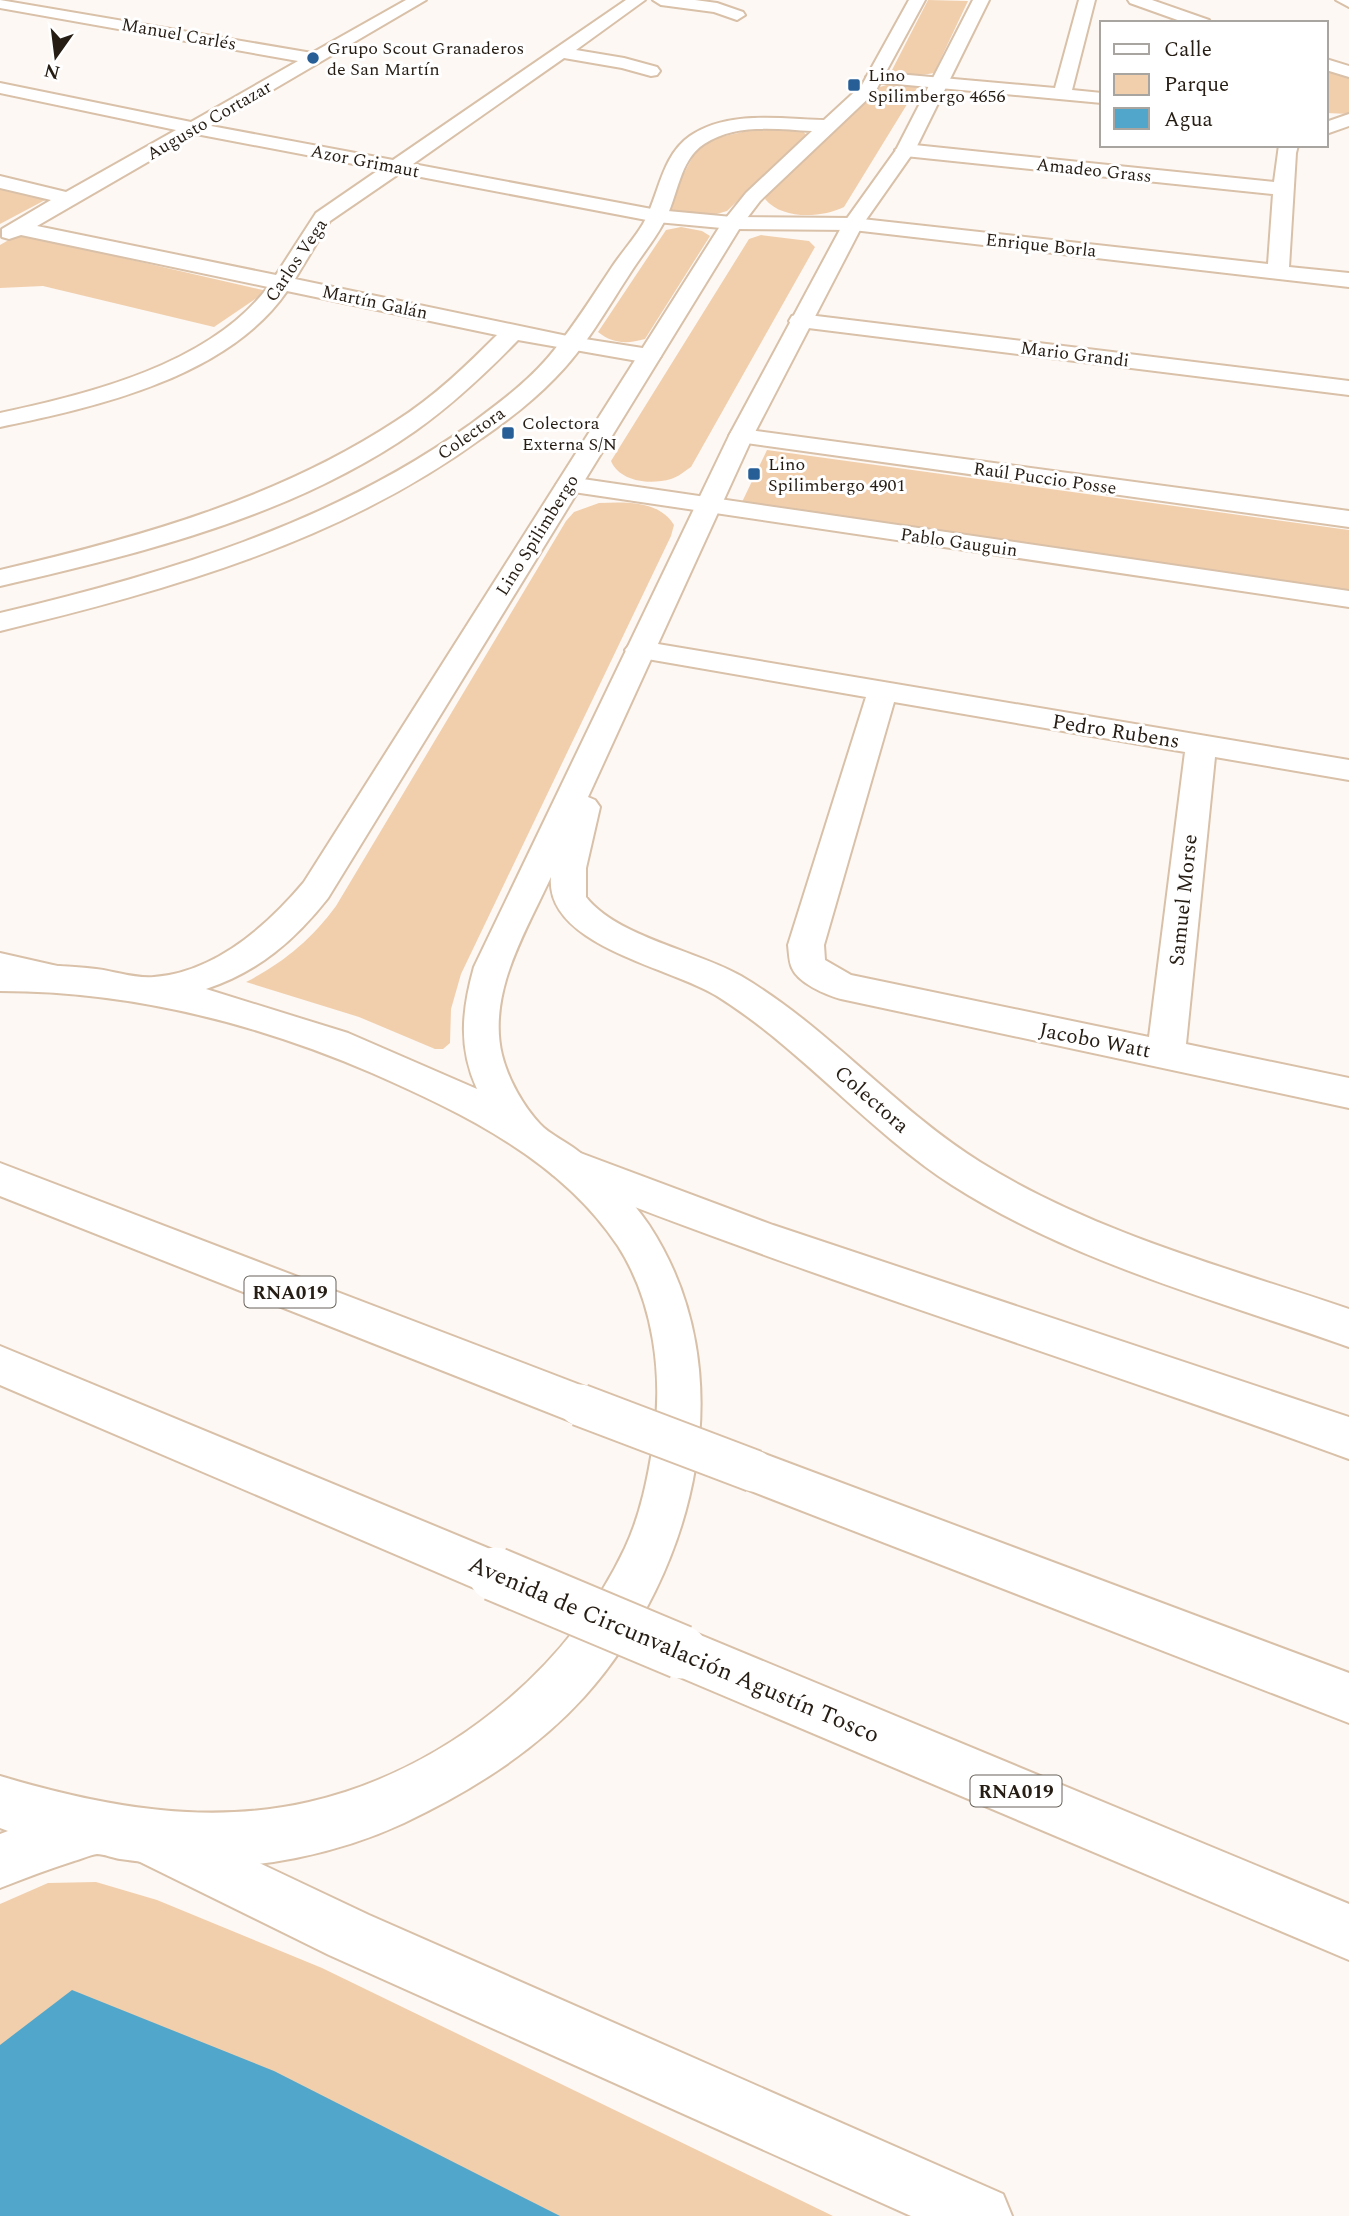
<svg xmlns="http://www.w3.org/2000/svg" width="1349" height="2216" viewBox="0 0 1349 2216" font-family="Spectral,serif">
	<rect width="100%" height="100%" fill="#fdf8f3"/>
	<path fill="#f1cfad" d="M928 0 968 1 934 73C920 76 906 76 892 70Z
		M1326 70 1349 77V114L1326 113Z
		M896 82 915 83 917 88 844 207C822 218 782 220 765 199L769 191 880 87Z
		M791 129 803 131 806 135 727 211 710 216 671 211 673 194 697 149 716 138 747 131Z
		M0 188 47 199 0 224Z
		M681 227 702 231 710 236 645 339C627 344 613 344 598 332L666 230Z
		M19 234 267 291 214 327 43 286 0 288V245Z
		M761 235 809 241 815 247 691 467C685 471 678 477 671 479 650 485 620 482 611 461L749 239Z
		M767 450 1349 530V592L742 502Z
		M599 503C625 502 659 500 674 525L671 536 461 974 451 1009 450 1043 443 1049H435L359 1017 246 982C283 963 311 940 336 906L566 521 574 512Z
		M96 1882 157 1900 322 1968 833 2216H0V1904L48 1883Z"/>
	<path fill="#51a7cb" d="M72 1990 274 2071 560 2216H0V2045Z"/>
	<g fill="none" stroke-linecap="round" stroke-linejoin="round">
		<g stroke="#d9c0a8" stroke-width="4">
			<path id="street" d="M0 0 312 53 406 0H426L211 126 393 160 626 0H645L576 50 624 58 657 67 660 71 657 75 651 76 622 68 564 58 413 164 657 210 732 217 853 218 1268 264 1273 194 905 156 895 150 905 144 1274 182 1279 145H1298L1296 153 1289 267 1349 273V287L853 230 732 229 657 222 400 173 330 221 295 279 572 337 649 349 657 351 661 356 657 361 649 363 518 340C486 373 453 404 415 431 293 516 143 553 0 586V570C138 538 277 499 396 421 434 397 466 366 497 335L287 291C228 377 97 407 0 427V413C90 394 210 364 268 287L21 235 9 239 2 237V229L51 200 0 188V176L66 192 176 130 0 93V83L191 122 298 61 0 8ZM196 134 380 169 316 213 276 275 37 226Z
				M653 0H695L717 3 743 12 745 15 737 20 714 12 661 5Z
				M1079 0H1095L1072 90 1102 93V103L875 82 866 77 875 72 1055 88Z
				M1128 0H1152L1209 20 1211 23H1186L1130 3Z
				M1336 0H1349V7Z
				M1326 59 1349 66V77L1326 70Z
				M1349 114V126L1326 134V122Z
				M800 314 1349 381V395L792 326 789 321 792 316Z
				M741 429 1349 511V527L732 441 729 436 732 431Z
				M569 477 1349 591V607L560 490 556 485 560 480Z
				M640 641 1349 760V780L1215 757 1186 1044 1349 1078V1108L841 999C826 995 798 983 792 968 789 962 789 953 788 945L866 697 630 656 625 650 630 644ZM894 702 1185 752 1149 1037 851 975 825 960 824 945Z"/>
		</g>
		<g stroke="#d9c0a8" stroke-width="4">
			<path id="secondary" d="M909 0H925L875 92 760 201 741 226 328 898C295 940 258 972 206 989L348 1033 477 1089C458 1047 462 1010 474 967L729 436 843 224 896 150 973 0H989L915 150 863 224 753 436 588 797 595 800 600 807 586 868V897C617 937 698 951 741 976 829 1028 894 1108 980 1162 1092 1232 1225 1267 1349 1309V1347C1216 1300 1072 1262 952 1185 867 1130 803 1050 717 996 671 967 545 946 551 877 526 931 487 993 502 1055 508 1079 523 1106 540 1124 549 1134 567 1142 578 1151 605 1172 630 1197 649 1225 746 1373 696 1572 584 1697 534 1752 471 1791 404 1823 337 1854 257 1871 182 1866 161 1864 141 1862 120 1859 113 1858 104 1854 97 1854 90 1855 81 1859 74 1861 49 1869 25 1878 0 1888V1834L8 1831 0 1828V1776C101 1806 205 1826 309 1802 443 1771 566 1673 625 1548 641 1514 648 1477 654 1439 663 1375 654 1302 618 1246 561 1160 463 1113 372 1073 253 1022 129 991 0 991V965C32 965 64 965 96 969 114 971 136 979 154 977 215 972 267 926 304 882L722 223 746 193 812 131C777 129 736 123 704 144 679 160 678 197 664 222 654 241 640 257 629 275 606 310 585 348 555 378 533 401 508 420 482 438 340 542 168 590 0 631V613C164 574 329 525 468 426 499 403 531 380 555 349 576 323 594 294 612 267 622 252 634 239 643 224 659 196 661 156 690 136 728 110 781 119 824 120L862 85Z"/>
		</g>
		<g stroke="#d9c0a8" stroke-width="4">
			<path id="highway" d="M0 953 75 970 80 979 75 988 62 992 0 979Z
				M567 1148 773 1225 1349 1417V1459C1084 1362 815 1280 553 1175L547 1164 553 1153Z
				M0 1163 596 1391 602 1405 596 1419 580 1425 0 1196Z
				M0 1346 512 1558 519 1574 512 1590 495 1597 0 1385Z
				M754 1450 1349 1673V1723L738 1486 731 1471 738 1456Z
				M681 1627 1349 1904V1960L663 1670 656 1652 663 1634Z
				M147 1810 369 1915 1003 2194 1012 2216H911L329 1955 128 1856 120 1837 128 1818Z"/>
		</g>
		<use href="#street" fill="#fff" fill-rule="evenodd"/>
		<use href="#secondary" fill="#fff" fill-rule="evenodd"/>
		<use href="#highway" fill="#fff" fill-rule="evenodd"/>
		<g stroke="#d9c0a8" stroke-width="45" stroke-linecap="butt">
			<path id="highway-bridge-far1" d="M580 1405 754 1471"/>
		</g>
		<g stroke="#d9c0a8" stroke-width="57" stroke-linecap="butt">
			<path id="highway-bridge" d="M495 1574 681 1652"/>
		</g>
		<use href="#highway-bridge-far1" stroke="#fff" stroke-width="41"/>
		<use href="#highway-bridge" stroke="#fff" stroke-width="53"/>
	</g>
	<g fill="#275e96" stroke="#fff" stroke-width="2.5">
		<circle cx="313" cy="58" r="7"/>
		<rect x="847" y="78" width="14" height="14" rx="3.5"/>
		<rect x="501" y="426" width="14" height="14" rx="3.5"/>
		<rect x="747" y="467" width="14" height="14" rx="3.5"/>
	</g>
	<g text-anchor="middle" stroke-width="6" stroke-linejoin="round" paint-order="stroke">
		<g font-size="18" fill="#261d14" stroke="#fff">
			<text transform="translate(179 34) rotate(10)" y="6">Manuel Carlés</text>
			<text transform="translate(209 120) rotate(-30)" y="6">Augusto Cortazar</text>
			<text transform="translate(365 161) rotate(11)" y="6">Azor Grimaut</text>
			<text transform="translate(1094 170) rotate(6)" y="6">Amadeo Grass</text>
			<text transform="translate(1041 245) rotate(6)" y="6">Enrique Borla</text>
			<text transform="translate(296 260) rotate(-56)" y="6">Carlos Vega</text>
			<text transform="translate(375 302) rotate(12)" y="6">Martín Galán</text>
			<text transform="translate(1075 354) rotate(7)" y="6">Mario Grandi</text>
			<text transform="translate(471 433) rotate(-35)" y="6">Colectora</text>
			<text transform="translate(1045 478) rotate(8)" y="6">Raúl Puccio Posse</text>
			<text transform="translate(537 535) rotate(-58)" y="6">Lino Spilimbergo</text>
			<text transform="translate(959 542) rotate(8)" y="6">Pablo Gauguin</text>
		</g>
		<g font-size="18" fill="#261d14" stroke="#fff" text-anchor="start">
			<text x="327" y="54">Grupo Scout Granaderos<tspan x="327" dy="21">de San Martín</tspan></text>
			<text x="868" y="81">Lino<tspan x="868" dy="21">Spilimbergo 4656</tspan></text>
			<text x="522" y="429">Colectora<tspan x="522" dy="21">Externa S/N</tspan></text>
			<text x="768" y="470">Lino<tspan x="768" dy="21">Spilimbergo 4901</tspan></text>
		</g>
		<g fill="#fff" stroke="#67615a" stroke-width="2">
			<rect x="244.5" y="1276.5" width="91" height="31" rx="5"/>
			<rect x="970.5" y="1775.5" width="91" height="31" rx="5"/>
		</g>
		<g font-size="19" font-weight="bold" fill="#261d14">
			<text x="290" y="1299">RNA019</text>
			<text x="1016" y="1798">RNA019</text>
		</g>
		<g font-size="21" fill="#261d14" stroke="#fff">
			<text transform="translate(1116 731) rotate(9)" y="7">Pedro Rubens</text>
			<text transform="translate(1183 900) rotate(-84)" y="7">Samuel Morse</text>
			<text transform="translate(1095 1040) rotate(11)" y="7">Jacobo Watt</text>
			<text transform="translate(872 1099) rotate(41)" y="7">Colectora</text>
		</g>
		<g font-size="24" fill="#261d14" stroke="#fff">
			<text transform="translate(674 1649) rotate(23)" y="8">Avenida de Circunvalación Agustín Tosco</text>
		</g>
	</g>
	<rect x="1100" y="21" width="228" height="126" fill="#ffffff" stroke="#a8a5a1" stroke-width="2"/>
	<rect x="1114" y="44" width="35" height="10" fill="#ffffff" stroke="#a8a5a1" stroke-width="2"/>
	<text x="1164" y="56" font-size="21" fill="#261d14">Calle</text>
	<rect x="1114" y="74" width="35" height="21" fill="#f1cfad" stroke="#a8a5a1" stroke-width="2"/>
	<text x="1164" y="91" font-size="21" fill="#261d14">Parque</text>
	<rect x="1114" y="108" width="35" height="21" fill="#51a7cb" stroke="#a8a5a1" stroke-width="2"/>
	<text x="1164" y="126" font-size="21" fill="#261d14">Agua</text>
	<g transform="translate(56 56) rotate(194)" stroke="#ffffff" stroke-width="5" paint-order="stroke">
	<path d="M0-5L12 26L0 18L-12 26Z" fill="#261d14"/>
	<text y="-10" font-size="19" font-weight="bold" text-anchor="middle" fill="#261d14">N</text>
	</g>
</svg>
